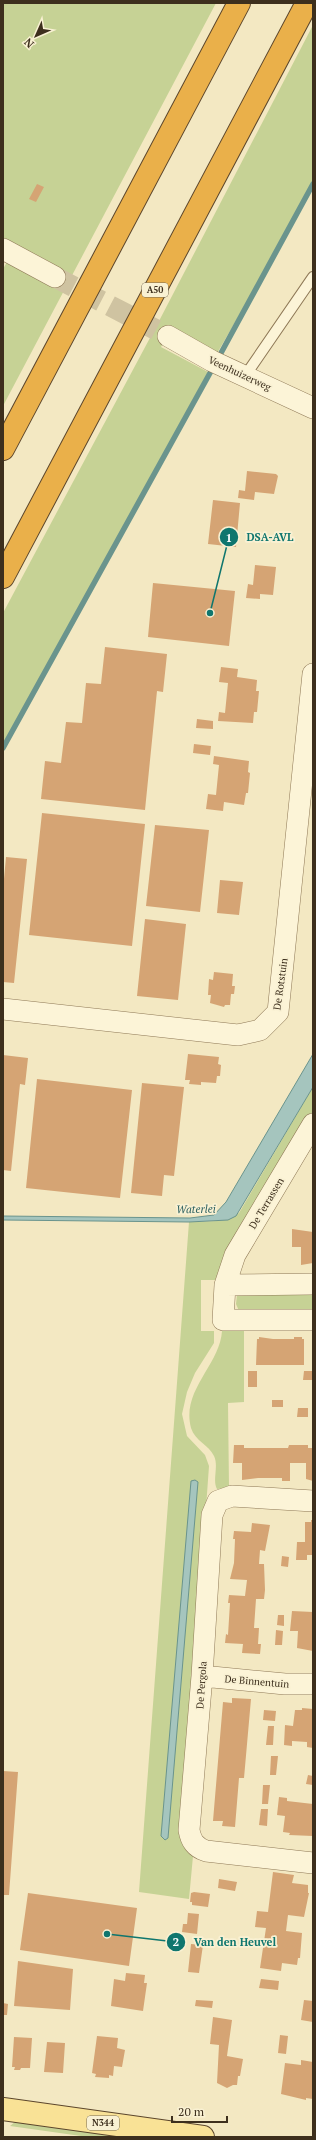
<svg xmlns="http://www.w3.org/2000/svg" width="316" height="2140" viewBox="0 0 316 2140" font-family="'PT Serif',serif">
	<rect width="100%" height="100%" fill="#f3e8c2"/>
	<path fill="#c6d295" d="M3 3H216L3 406V269L7 262H50L3 238Z
		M313 25V182L252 293 216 355 172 329 161 347 208 372 3 748V613L159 321Z
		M313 1087V1117L215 1280H201V1331H214V1343L195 1373 187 1392 182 1414 187 1436 205 1455 209 1466 182 1843 186 1850 193 1856 189 1899 139 1892 189 1222 217 1221 239 1213Z
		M313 1289V1315L239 1311 236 1304 237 1295Z
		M222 1331H244V1402L228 1403 229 1488 217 1489C212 1480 219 1466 214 1456 209 1445 195 1441 191 1428 181 1390 220 1365 222 1331Z
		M16 2121 130 2137H88L10 2126Z"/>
	<path fill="#a5c5be" stroke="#6a948d" d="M313 1054V1087L236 1216 228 1220 189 1222 3 1220V1216L190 1218 214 1215 226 1202Z
		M195 1480 198 1482 168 1838 165 1840 161 1836 191 1481Z"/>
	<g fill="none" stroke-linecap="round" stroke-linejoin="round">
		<path stroke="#6a948d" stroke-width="5.5" d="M221 353 313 184
			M3 748 210 373"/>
	</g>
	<path fill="#d5a474" d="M37 184 44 187 36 202 29 199Z
		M247 471 276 474 278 476 274 494 255 492 254 500 238 498 239 490 245 491Z
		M213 500 240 503 236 547 208 544Z
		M255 565 276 567 273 595 260 594V599L246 598 248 584 253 585Z
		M153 583 235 591 229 646 148 637Z
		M105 647 167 654 163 692 157 691 145 810 41 799 45 761 61 763 66 722 82 723 86 683 101 684Z
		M221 667 238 669 237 677 257 680 256 691H259L257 712H254L253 723 218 721 219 712 225 713 228 683 219 682Z
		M197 719 213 721V729L196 728Z
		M194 744 211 746 210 755 193 753Z
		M214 756 249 761 248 772 250 773 248 793H246L244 805 224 802 223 811 206 809 208 794 216 795 219 765 213 764Z
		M42 813 145 824 132 946 29 935Z
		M155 825 209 830 200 912 146 906Z
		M6 857 27 859 14 983 3 982V890Z
		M220 880 243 882 239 915 217 913Z
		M145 919 186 924 178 1000 137 996Z
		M214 972 233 974 232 986H235L234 994H231L230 1005H225L224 1007 210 1003 211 995H208L209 979 213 980Z
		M188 1054 219 1057 218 1064 221 1065 220 1076H217L216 1083 201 1082V1085L189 1084 190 1080H185Z
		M3 1055 28 1058 25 1085 20 1084 11 1171 3 1170Z
		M37 1079 132 1090 120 1198 26 1188Z
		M142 1083 184 1087 174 1176 164 1175 162 1196 131 1193Z
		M292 1229 313 1232V1263L301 1265V1247H292Z
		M259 1337 273 1339H294V1337H302V1339H304V1365H256L257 1339H259Z
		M248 1371H257V1387H248Z
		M304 1371H313V1380H303Z
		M272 1400H283V1407H272Z
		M298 1408H308V1417H297Z
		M234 1445H244V1448H288L289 1445H308V1448H313V1481L306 1479V1463H290V1481H282V1478H258L242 1480V1463H233Z
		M311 1520H313V1555H307V1560H296L297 1542H305V1522H311Z
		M252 1523 270 1525 265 1551 260 1550 259 1564H264L265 1590 264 1599H256L254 1628H259L258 1644H261L260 1654 242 1653 243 1644 225 1643 226 1634 228 1635 230 1603H228L229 1595 245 1596 247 1580 230 1579 234 1563 235 1539H233L234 1531 251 1532Z
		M282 1556 289 1557 288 1567 281 1566Z
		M292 1611 313 1612V1651L297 1648 298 1631H290Z
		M278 1615H284V1626L277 1625Z
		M276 1630 283 1631 282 1645H275Z
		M232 1698 251 1699 244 1778H239L235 1827 222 1826 223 1821H213L223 1702 232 1703Z
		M302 1708 313 1709V1748L307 1747V1742L292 1741V1746L284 1745 285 1725 293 1726 295 1710H302Z
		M264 1710 276 1711 275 1721 263 1720Z
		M268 1726H274L273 1745H266Z
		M271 1756H278L276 1775H270Z
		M3 1771 18 1772 9 1895H3Z
		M308 1775 313 1776V1785L306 1784Z
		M263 1785H270L268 1804H262Z
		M279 1797 287 1798V1801L313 1804V1836L289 1835 290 1833 283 1832 285 1816 277 1815Z
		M261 1809H268L267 1826 259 1825Z
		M273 1872 294 1875 292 1883 308 1885V1893H309L304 1917 288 1915 286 1931 302 1933 300 1958H298L297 1965 282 1963 281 1971 260 1968 266 1928 255 1927 257 1911 268 1912Z
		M219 1879 237 1882 235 1891 218 1888Z
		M194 1892 210 1894 208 1907 192 1905V1902H190L191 1893Z
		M28 1893 137 1908 129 1966 20 1950Z
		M188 1913 199 1914 197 1934 182 1932 183 1924H187Z
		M191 1944 203 1945 199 1973 188 1972Z
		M18 1961 73 1969 70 2010 14 2006Z
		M126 1973 145 1975 144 1983H147L143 2011 111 2006 114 1979 125 1981Z
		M261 1979 279 1981 278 1990 259 1988Z
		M196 2000 213 2001 212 2008 195 2006Z
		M304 2000 313 2001V2022L301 2020Z
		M3 2003 8 2004 7 2015H3Z
		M213 2017 232 2020 227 2056 243 2059 240 2076H238L237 2085H233L227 2088 217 2083 219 2045 210 2044Z
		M280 2035 288 2036 286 2054 278 2053Z
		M97 2036 118 2038 117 2048 125 2050 122 2067 114 2066 113 2076 109 2075V2078L95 2077 96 2074 92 2073Z
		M14 2037 32 2038 30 2068H21L20 2070H14L15 2067H12Z
		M47 2042 65 2043 63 2073 44 2072Z
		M301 2060 313 2062V2099L306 2098V2100L281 2094 285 2063 301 2065Z"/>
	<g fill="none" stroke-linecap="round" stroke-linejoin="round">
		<path stroke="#cfc3a1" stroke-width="21" stroke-dasharray="21 10" stroke-linecap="butt" d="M55 277 168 336"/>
		<g stroke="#8f7957" stroke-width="12">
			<path id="lane" d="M245 376 313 277"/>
		</g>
		<g stroke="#8f7957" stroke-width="22">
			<path id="street" d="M3 249 55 277
				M168 336 212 361 313 408
				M3 1009 238 1035 260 1030 278 1012 313 674
				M313 1284 225 1285 223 1320H313
				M225 1285 235 1255 313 1124
				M313 1501 232 1496 218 1501 212 1515 202 1676 189 1830C191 1841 195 1847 206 1851L313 1863
				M202 1676 285 1684H313"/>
		</g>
		<g stroke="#5c462c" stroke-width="24">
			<path id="primary" d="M3 2109 203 2137"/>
		</g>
		<g stroke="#5c462c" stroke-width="24">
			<path id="highway" d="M3 449 239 3
				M3 577 307 3"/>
		</g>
		<use href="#lane" stroke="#fcf4d7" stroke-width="10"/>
		<use href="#street" stroke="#fcf4d7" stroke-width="21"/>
		<use href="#primary" stroke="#f9e296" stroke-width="22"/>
		<use href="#highway" stroke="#eab04a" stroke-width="22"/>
	</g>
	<g text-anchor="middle" stroke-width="3.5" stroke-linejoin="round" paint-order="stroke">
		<g fill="#f9f1d3" stroke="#756954" stroke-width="1">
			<rect x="142" y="283" width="26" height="14" rx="3"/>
			<rect x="87" y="2116" width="32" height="14" rx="3"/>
		</g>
		<g font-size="9" font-weight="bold" fill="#3d2f1d">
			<text x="155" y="293">A50</text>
			<text x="103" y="2126">N344</text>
		</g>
		<g font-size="10" fill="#3d2f1d" stroke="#f9f1d3">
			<text transform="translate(240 373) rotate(25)" y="4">Veenhuizerweg</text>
			<text transform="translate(280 984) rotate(-82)" y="4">De Rotstuin</text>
			<text transform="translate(266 1203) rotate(-59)" y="4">De Terrassen</text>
			<text transform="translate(257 1681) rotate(5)" y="4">De Binnentuin</text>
			<text transform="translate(201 1685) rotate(-86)" y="4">De Pergola</text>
		</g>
		<g font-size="11" font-style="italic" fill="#2a5e5e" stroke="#f9f1d3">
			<text transform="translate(196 1209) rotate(-1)" y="4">Waterlei</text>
		</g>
	</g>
	<path fill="none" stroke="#0f766e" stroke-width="1.5" d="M210 613L229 537M107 1934L176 1942"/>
	<g fill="#0f766e" stroke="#f9f1d3" stroke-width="1.5">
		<circle cx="210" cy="613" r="4"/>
		<circle cx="107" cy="1934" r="4"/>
		<circle cx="229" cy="537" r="10"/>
		<circle cx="176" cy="1942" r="10"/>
	</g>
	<g font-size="12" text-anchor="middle" font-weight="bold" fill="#fff">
		<text x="229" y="542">1</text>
		<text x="176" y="1946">2</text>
	</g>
	<g font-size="11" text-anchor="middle" font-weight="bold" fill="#0f766e" stroke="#f9f1d3" stroke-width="3.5" stroke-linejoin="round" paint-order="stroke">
		<text x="270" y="541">DSA-AVL</text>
		<text x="235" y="1946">Van den Heuvel</text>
	</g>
	<rect width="316" height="2140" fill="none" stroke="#3d2f1d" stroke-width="8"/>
	<g transform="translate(36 36) rotate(225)" stroke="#f9f1d3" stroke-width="3" paint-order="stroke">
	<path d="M0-3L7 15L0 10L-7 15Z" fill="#3d2f1d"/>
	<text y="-6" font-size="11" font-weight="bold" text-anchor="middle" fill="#3d2f1d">N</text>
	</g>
	<path d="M172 2116v6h55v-6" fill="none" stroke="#3d2f1d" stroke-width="2"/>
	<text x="178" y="2116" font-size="12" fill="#3d2f1d" stroke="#f9f1d3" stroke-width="3" paint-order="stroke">20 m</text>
</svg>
